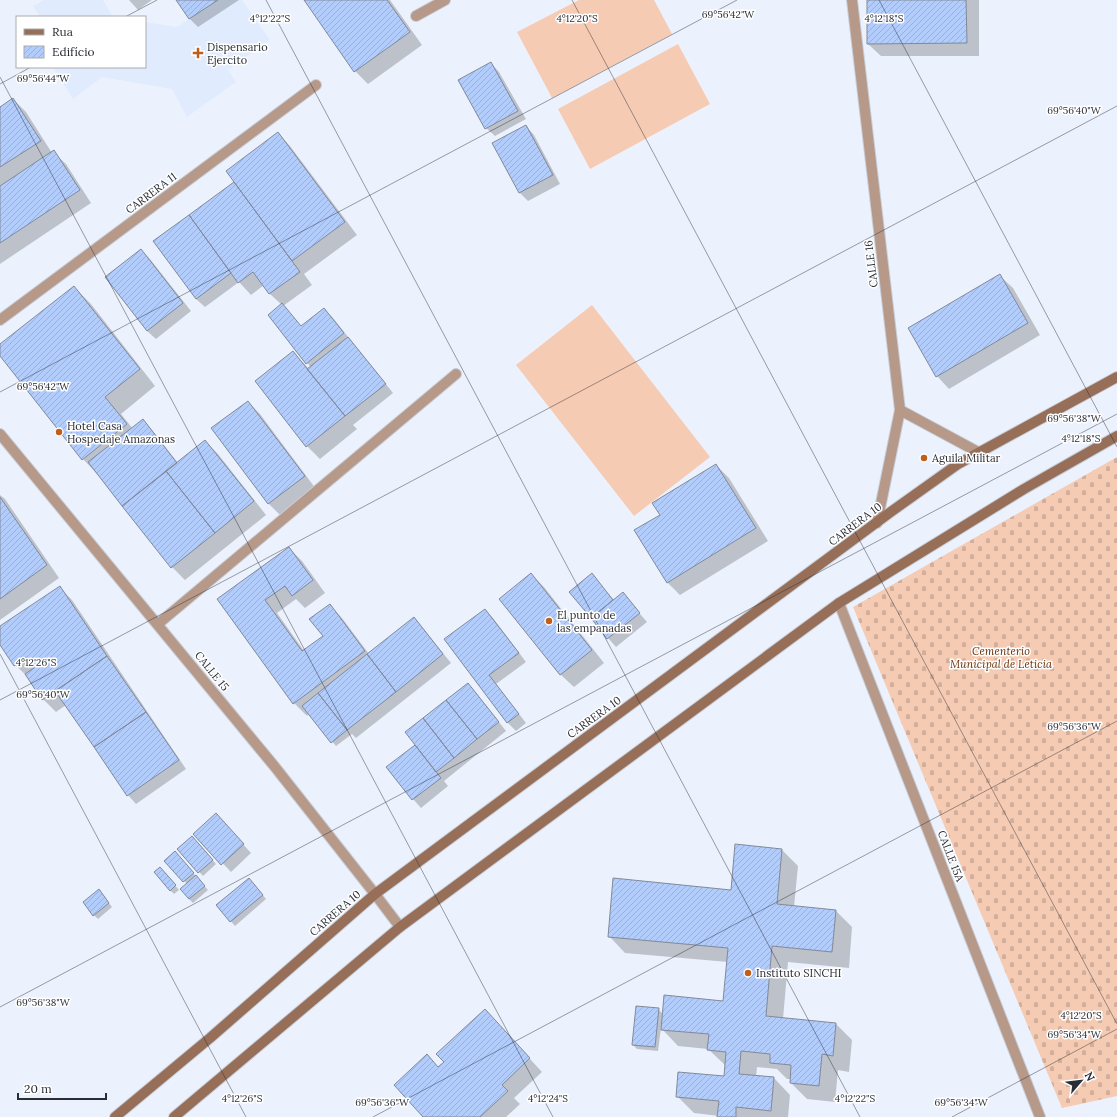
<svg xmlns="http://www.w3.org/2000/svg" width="1117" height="1117" viewBox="0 0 1117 1117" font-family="Lora,serif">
	<defs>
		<pattern id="cemetery-stones" width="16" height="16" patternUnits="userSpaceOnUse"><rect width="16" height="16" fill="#f6cbb4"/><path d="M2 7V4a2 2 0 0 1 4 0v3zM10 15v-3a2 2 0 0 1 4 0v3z" fill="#d3af9b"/></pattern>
		<pattern id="building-hatch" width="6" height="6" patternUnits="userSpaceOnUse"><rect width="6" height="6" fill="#b2ccfc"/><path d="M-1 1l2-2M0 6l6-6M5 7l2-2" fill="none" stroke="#99b0d9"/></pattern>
	</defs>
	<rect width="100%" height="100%" fill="#ecf2fd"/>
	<path fill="#e0ebfe" d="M44 0H103L113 17H40L33 6Z
		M218 0H242L270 40 228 70 236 82 187 117 172 89 102 77 73 99 53 67H145V22L177 27Z"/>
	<path fill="url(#cemetery-stones)" d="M1117 457V1096L1062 1108 853 607Z"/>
	<path fill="#f6cbb4" d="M579 0H654L672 34 552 98 517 32Z
		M678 44 710 104 590 169 558 109Z
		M592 305 710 457 634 516 516 365Z"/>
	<path fill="#0003" d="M129 0H152L138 10Z
		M177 0H239L198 27 189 18Z
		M305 0H390L422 45 368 84 355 71Z
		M868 0H979V56H881L868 44Z
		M491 63 499 72 526 119 495 136 486 128Z
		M13 99 26 112 52 153 53 152 66 164 91 203 0 264V108Z
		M526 126 534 135 560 184 528 201 520 193 493 144Z
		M278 133 290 146 357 235 304 274 312 285 283 306 302 327 324 309 333 318 393 393 353 425 357 429 320 459 307 446 293 352 309 369 311 367 307 363 282 305 270 294 264 285 251 295 239 282 205 307 196 299 190 216 235 182Z
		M141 250 150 259 191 311 156 339 147 331 106 277Z
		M1000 276 1013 288 1040 335 949 389 937 376Z
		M74 287 91 304 155 386 121 414 133 429 143 421 151 429 178 463 205 441 218 454 266 515 185 580 172 567 99 476 83 459 0 354V346Z
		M248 402 260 414 316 489 281 516 268 503Z
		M716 465 729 478 768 541 680 595 668 583 636 531 661 515Z
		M0 495 5 499 59 578 0 620Z
		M289 548 302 561 325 593 305 608 296 599 277 613 304 651 324 637 330 605 342 618 369 654 414 618 422 627 451 663 356 738 352 734 336 746 309 713 307 716 294 703 218 600Z
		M531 574 544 587 604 663 574 687 561 675 500 599Z
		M592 575 614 600 623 594 647 622 616 647 608 638 571 592Z
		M59 587 72 600 186 769 136 804 128 795 66 705 56 712 43 699 28 677 15 665 0 643V628Z
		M485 610 493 618 526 662 496 684 526 723 516 731 508 723 445 640Z
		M468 684 476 693 506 731 444 781 448 786 421 808 413 799 387 767 416 745Z
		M224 823 251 853 231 872 195 834Z
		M196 841 216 864 203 876 178 849Z
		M782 850 798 866 794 907 836 911 852 927 849 968 788 962 783 1019 836 1024 852 1040 849 1072 838 1070 835 1102 807 1099 791 1083V1079H787L777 1069 757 1067 756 1077 774 1078 790 1095 788 1117H718L719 1116 694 1113 677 1096 725 1078 726 1066 708 1049 678 1046 661 1028 658 1051 637 1049 633 1045 658 1009 663 1014 724 1002 728 962 625 953 609 936 732 891Z
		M179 857 208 890 193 903 189 899 187 884 166 861Z
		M164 872 179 890 174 894 170 890Z
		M253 883 266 899 235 926 217 905Z
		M102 894 112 907 98 919 94 915Z
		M497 1023 542 1072 514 1098 520 1104 506 1117H425Z"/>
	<path fill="url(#building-hatch)" stroke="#818a9a" d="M176 0H218L189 19Z
		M304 0H387L410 32 354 72Z
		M867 0H966L967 43 867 44Z
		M491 62 518 111 485 129 458 80Z
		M13 98 41 141 0 167V107Z
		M526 125 553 175 519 193 492 143Z
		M278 132 345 222 292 261 226 171Z
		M54 150 80 190 0 243V186Z
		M234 182 300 272 269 294 253 272 238 283 189 215Z
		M189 215 231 273 196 299 153 241Z
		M141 249 183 303 147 331 105 277Z
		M1000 274 1028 323 936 377 908 328Z
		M74 286 140 369 105 397 127 424 82 460 0 356V344Z
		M282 303 301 326 324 308 344 333 306 364 268 315Z
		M348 337 386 384 345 416 307 369Z
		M293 351 345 416 306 447 255 381Z
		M248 401 305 476 268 504 211 428Z
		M143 419 177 463 122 506 88 462Z
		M205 440 254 501 215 533 166 471Z
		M716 464 756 528 667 583 634 530 660 515 652 503Z
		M166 471 215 533 171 568 122 506Z
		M0 497 47 565 0 599Z
		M289 547 313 580 292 596 285 586 265 600 302 651 323 636 309 619 330 604 365 651 293 704 217 599Z
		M531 573 592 650 560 675 499 599Z
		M592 573 613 600 591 618 569 592Z
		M60 586 107 656 42 700 25 674 34 668 27 657 14 666 0 645V626Z
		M623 592 640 613 607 639 591 618Z
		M485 609 519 653 489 675 519 714 507 723 444 639Z
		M414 617 443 654 396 692 367 654Z
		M367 654 396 692 347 730 318 693Z
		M107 656 146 712 94 747 55 691Z
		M468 683 499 722 477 739 446 700Z
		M318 693 347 730 331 743 302 706Z
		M446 700 477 739 454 758 423 718Z
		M146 712 179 760 127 796 94 747Z
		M423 718 454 758 436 772 405 732Z
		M415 745 441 778 412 800 386 767Z
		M216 813 244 844 221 865 193 834Z
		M192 836 213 860 198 873 177 849Z
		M735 844 782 849 777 904 836 910 832 952 772 946 766 1016 836 1023 833 1056 822 1054 819 1086 790 1083 791 1065 770 1063V1054L741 1051 739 1074 774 1077 771 1111 736 1107V1117H717L719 1101 676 1097 678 1072 724 1076 726 1052 707 1050 709 1034 661 1030 664 995 723 1001 728 948 608 937 613 878 731 890Z
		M175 851 194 873 183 882 164 861Z
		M160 867 176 885 170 891 154 872Z
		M196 875 205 886 189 899 180 889Z
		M249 878 263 895 230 922 216 905Z
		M99 889 109 903 93 916 83 902Z
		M636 1006 659 1008 655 1047 632 1045Z
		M485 1009 530 1058 502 1085 508 1091 480 1117H423L394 1085 427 1054 438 1067 444 1062 436 1054Z"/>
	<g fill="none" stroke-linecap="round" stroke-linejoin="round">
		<g stroke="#c9cfd9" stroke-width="12">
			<path id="lane" d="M158 624 456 374"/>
		</g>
		<g stroke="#c9cfd9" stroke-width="12">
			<path id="street" d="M852 0 900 410 877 523
				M416 16 445 0
				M0 320 316 85
				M900 410 978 452
				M0 434 275 767 375 894 400 927
				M839 603 1040 1117"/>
		</g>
		<g stroke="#c9cfd9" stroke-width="12">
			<path id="secondary" d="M115 1117 210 1038 375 894 892 511 958 464 1117 377
				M174 1117 400 927 839 603 1024 489 1117 436"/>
		</g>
		<use href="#lane" stroke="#b69989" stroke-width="10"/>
		<use href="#street" stroke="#b69989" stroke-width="10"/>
		<use href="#secondary" stroke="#976e57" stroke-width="10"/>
	</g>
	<path fill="none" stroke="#2a2d34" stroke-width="1" stroke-opacity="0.45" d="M266 0 860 1117M572 0 1117 1024M879 0 1117 447M125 17 157 0M0 77 553 1117M0 84 31 67M0 392 737 0M0 654 246 1117M0 700 1117 106M0 1007 1117 414M373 1117 1117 721M952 1117 1117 1029"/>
	<g fill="#bf5f1c" stroke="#fff" stroke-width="1.5">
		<path d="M196 47h4v4h4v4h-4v4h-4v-4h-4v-4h4z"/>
		<circle cx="59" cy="432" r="4"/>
		<circle cx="924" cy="458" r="4"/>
		<circle cx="549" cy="621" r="4"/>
		<circle cx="748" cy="973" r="4"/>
	</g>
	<g text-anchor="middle" stroke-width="3" stroke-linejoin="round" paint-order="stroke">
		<g font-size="11" fill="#2a2d34" stroke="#fff" text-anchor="start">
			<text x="207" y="51">Dispensario<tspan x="207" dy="13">Ejercito</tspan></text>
			<text x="67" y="430">Hotel Casa<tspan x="67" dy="13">Hospedaje Amazonas</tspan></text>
			<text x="932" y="462">Aguila Militar</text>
			<text x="557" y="619">El punto de<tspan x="557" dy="13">las empanadas</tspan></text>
			<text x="756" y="977">Instituto SINCHI</text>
		</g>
		<g font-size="11" fill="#2a2d34" stroke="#fff">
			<text transform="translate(151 193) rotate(-37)" y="4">CARRERA 11</text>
			<text transform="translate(871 264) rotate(-97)" y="4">CALLE 16</text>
			<text transform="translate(855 524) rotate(-37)" y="4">CARRERA 10</text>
			<text transform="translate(212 671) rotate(51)" y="4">CALLE 15</text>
			<text transform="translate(594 717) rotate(-36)" y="4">CARRERA 10</text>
			<text transform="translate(951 856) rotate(69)" y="4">CALLE 15A</text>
			<text transform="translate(335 913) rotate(-41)" y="4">CARRERA 10</text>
		</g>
		<g font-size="11" font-style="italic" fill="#6a3006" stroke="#fff">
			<text x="1001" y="655">Cementerio<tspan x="1001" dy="13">Municipal de Leticia</tspan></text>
		</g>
	</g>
	<g font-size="10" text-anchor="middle" fill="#2a2d34" stroke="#fff" stroke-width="3" stroke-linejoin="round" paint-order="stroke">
		<text x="728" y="18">69°56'42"W</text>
		<text x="270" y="22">4°12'22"S</text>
		<text x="577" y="22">4°12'20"S</text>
		<text x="884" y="22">4°12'18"S</text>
		<text x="43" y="82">69°56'44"W</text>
		<text x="1074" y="114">69°56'40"W</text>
		<text x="43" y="390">69°56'42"W</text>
		<text x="1074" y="422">69°56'38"W</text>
		<text x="1081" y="442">4°12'18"S</text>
		<text x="36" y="666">4°12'26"S</text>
		<text x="43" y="698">69°56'40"W</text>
		<text x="1074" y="730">69°56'36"W</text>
		<text x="43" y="1006">69°56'38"W</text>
		<text x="1081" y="1019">4°12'20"S</text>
		<text x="1074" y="1038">69°56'34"W</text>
		<text x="242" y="1102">4°12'26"S</text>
		<text x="548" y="1102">4°12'24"S</text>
		<text x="855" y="1102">4°12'22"S</text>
		<text x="382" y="1106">69°56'36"W</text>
		<text x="961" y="1106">69°56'34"W</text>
	</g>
	<rect x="16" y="16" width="130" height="52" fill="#ffffff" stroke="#aaabae"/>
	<rect x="24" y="29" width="20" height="6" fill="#976e57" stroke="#aaabae"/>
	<text x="52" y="36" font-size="12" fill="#2a2d34">Rua</text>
	<rect x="24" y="46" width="20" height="12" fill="url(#building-hatch)" stroke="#aaabae"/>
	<text x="52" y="56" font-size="12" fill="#2a2d34">Edifício</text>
	<g transform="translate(1081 1081) rotate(62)" stroke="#ffffff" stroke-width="3" paint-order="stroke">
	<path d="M0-3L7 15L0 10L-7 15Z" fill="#2a2d34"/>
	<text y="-6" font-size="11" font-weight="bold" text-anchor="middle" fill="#2a2d34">N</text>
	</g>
	<path d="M18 1093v6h88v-6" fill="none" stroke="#2a2d34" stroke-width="2"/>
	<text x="24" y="1093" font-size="12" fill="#2a2d34" stroke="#ffffff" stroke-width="3" paint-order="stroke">20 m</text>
</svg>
